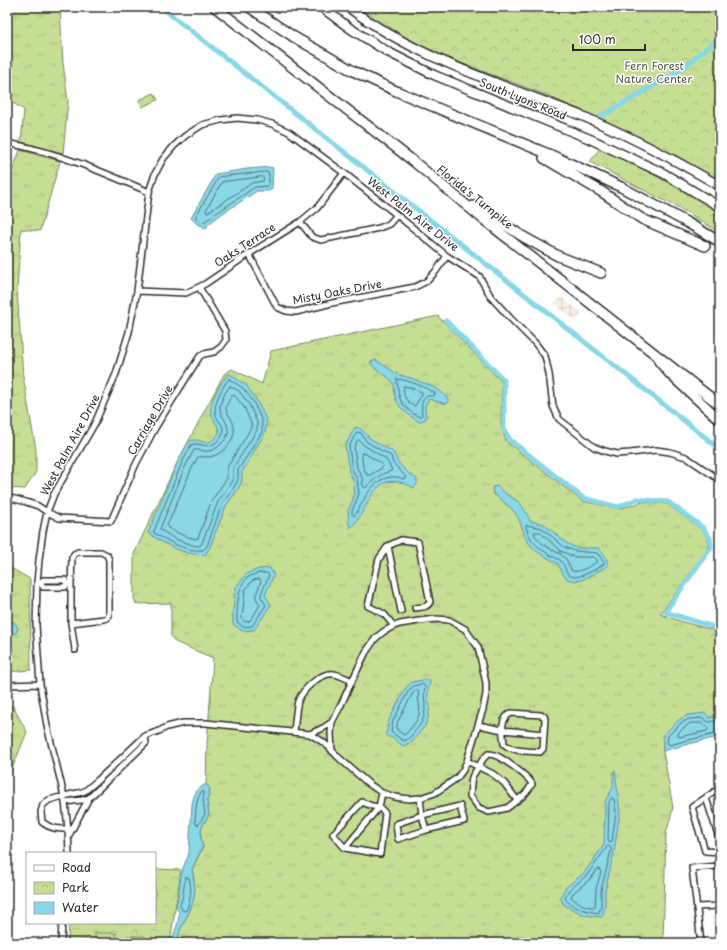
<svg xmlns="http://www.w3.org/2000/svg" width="727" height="950" viewBox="0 0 727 950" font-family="'Playpen Sans',sans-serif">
	<defs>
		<pattern id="industrial-grid" width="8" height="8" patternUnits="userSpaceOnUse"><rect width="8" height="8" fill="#fcefe4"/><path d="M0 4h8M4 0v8" fill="none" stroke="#d8cdc4"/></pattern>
		<pattern id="grass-tufts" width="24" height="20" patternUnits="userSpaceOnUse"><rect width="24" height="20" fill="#c6de94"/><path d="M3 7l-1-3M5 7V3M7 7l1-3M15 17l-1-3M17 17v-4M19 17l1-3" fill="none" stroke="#aabf80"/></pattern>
		<pattern id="park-crowns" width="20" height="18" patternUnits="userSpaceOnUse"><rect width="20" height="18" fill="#c6de94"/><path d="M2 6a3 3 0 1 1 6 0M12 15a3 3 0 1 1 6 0" fill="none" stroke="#aabf80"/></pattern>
	</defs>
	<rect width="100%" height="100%" fill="#fff"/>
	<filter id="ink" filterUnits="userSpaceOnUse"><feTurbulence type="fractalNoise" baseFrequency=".025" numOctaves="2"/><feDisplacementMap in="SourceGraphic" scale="8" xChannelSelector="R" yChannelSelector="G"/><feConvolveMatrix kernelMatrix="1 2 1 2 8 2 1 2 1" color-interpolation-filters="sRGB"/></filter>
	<g filter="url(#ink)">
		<path fill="url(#industrial-grid)" d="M561 297 582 313 576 321 555 304Z"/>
		<path fill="url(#grass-tufts)" stroke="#788460" d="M7 7H60L61 27 63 63 68 101 63 153 21 142 24 110 7 99Z
			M600 148 643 169 720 211V233L690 214 590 162Z
			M20 150 60 161 40 231 21 229 17 290 23 376 36 450V472L25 489 7 488V185Z
			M438 316 502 382 501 425 506 441 582 501 619 509 642 502 667 504 701 529 708 537V546L706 552 660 614 683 622 720 632V715L709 718 663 735V751L673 808 666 834 663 943H185L180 941 178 939 180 930 191 908 194 879 192 869 203 847 201 840V831L202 826 209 815 207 800 210 789 206 784 207 745 213 658 175 642 171 636V603L136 604 134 598V554L177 463 224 374 232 369 262 384 271 351Z
			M7 566 30 579 31 670 7 672Z
			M12 705 27 732 7 781V715Z
			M7 905 10 908 11 943H7Z"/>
		<path fill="url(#park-crowns)" stroke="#788460" d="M359 7H720V182L677 156 546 95 434 53 395 31Z
			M155 869 181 870 170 943H68L69 923H155Z"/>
		<path fill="#c6de94" stroke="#788460" d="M154 93 158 100 142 107 139 100Z
			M95 933H116V943H95Z
			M127 936H144V943H127Z"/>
		<path fill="#89d7e7" stroke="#63929c" d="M271 167 273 168 272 189 269 191H257L223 213 207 225V228H204L203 226 197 224 191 218 216 174 247 169Z
			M376 360 399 375 411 378 436 388 446 396 449 402 446 404 429 399 425 406 426 419 419 422C410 416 396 407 395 395 394 390 395 384 391 380 384 373 375 371 370 362Z
			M228 373 246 385 256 399 267 421 265 433 242 472V481L238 489 226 506 210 547 205 555C183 555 166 545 148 533L177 463 189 441C198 438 202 443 209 442 213 441 216 436 219 433 219 425 213 421 211 413 208 402 222 382 228 373Z
			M355 427C363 428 364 433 370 438 376 444 388 447 394 453 396 456 396 459 398 462 403 469 409 474 417 479V484L414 488C385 472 376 486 363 511 359 517 356 524 350 528L349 524 348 511 355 494 353 480 349 471 345 446Z
			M498 486C502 493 509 495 516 500 523 505 527 514 530 521L544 524 566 543 577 548H598C603 551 608 560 608 566L582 580 576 581 567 579 563 574 558 564 536 551 527 541 518 517 512 509 493 493 492 487Z
			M270 568 274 575 265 595 271 604 261 620 254 630 242 631 233 624V609L236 587 246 574 259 569Z
			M7 619 15 623 18 628 16 633 12 634 7 632Z
			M423 680H430V683L428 689V701L430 705 428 718 425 726 412 742 403 746 391 737H388L385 734 387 731 389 720 406 687 412 682Z
			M706 713 709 718 720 715V738L718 737 689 744 663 751V735L679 720 688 715Z
			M615 770 620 812 614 852 605 891V907L602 917 584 915 564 905 560 898 565 888 584 873 604 845 605 801 613 788V773Z
			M206 784 210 789 207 800 209 815 202 826 201 831V840L203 846 192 869 195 888 194 898 191 908 180 930 178 938 180 941 185 943H172C173 933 180 922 179 912 178 911 176 907 176 906 180 894 179 880 183 868 185 862 187 860 189 853L192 804C194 794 196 789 206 784Z"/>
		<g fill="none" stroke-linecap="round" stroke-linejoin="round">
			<path stroke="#517076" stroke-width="1" d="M267 172 269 173V185L268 186 255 187 221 210 204 222 199 221 196 218V216L219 177Z
				M262 177 264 179 263 181 252 183 208 212H206V210L222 182Z
				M229 379 243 388 253 401 262 421V432L238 470V480L234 487 222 504 207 546 203 550C185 552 169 541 154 533V531L181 465 191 445C199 441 206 450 215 443 234 429 215 423 215 410 215 401 223 385 229 379Z
				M397 379C408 380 425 387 435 393V394L434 396C421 394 421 405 422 415L421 417C412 415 400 404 399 395 398 393 399 390 398 388 398 385 396 383 397 379Z
				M230 386 239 391 249 404 257 422V430L233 468V479L218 502 202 543 200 546H196L175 539 161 530 160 529 185 467 194 450C199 449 204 452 209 451 215 450 219 446 222 443 231 434 229 427 223 417 222 415 220 412 220 409 220 402 225 392 230 386Z
				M404 386 409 387 422 392V394L415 406C407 404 402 395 404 386Z
				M232 395 235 396 244 407 251 423V428L228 466 227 470V478L212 500 198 538 196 539C186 537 177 533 168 528L167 526 191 470 198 457C202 456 208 458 213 456 226 452 238 437 233 423 232 418 227 414 226 409 226 405 230 399 232 395Z
				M358 432 361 433 367 442 391 456 393 463 406 477 404 479C400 478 395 476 391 477 372 479 364 500 356 514L354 516 352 514V511L359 494 357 479 352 469 349 447 354 437Z
				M359 440 365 446 386 459 392 470 391 471C378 475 375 479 365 488L363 486 362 477 357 468 354 448 357 441Z
				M362 453H364L381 463 383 466 382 468 370 475H367L363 466Z
				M527 525 542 528 564 547 575 551 597 553 604 562V564C598 568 583 577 575 577 564 576 567 568 561 561 559 559 554 557 550 555 537 546 531 543 526 527Z
				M535 532H540L560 550 561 552H563L575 557H594L597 560V562C590 566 580 573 572 571L566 559 561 555 560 553H558C549 548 538 543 534 533Z
				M259 573H267L269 575 261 594V597L266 605 252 626 243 627 237 622C237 609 237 583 250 576 253 575 256 574 259 573Z
				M258 579H260L261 581 256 595V598L260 605 250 621 245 622 242 619 245 590 252 581Z
				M422 684 425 686C422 698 429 711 421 723 420 726 417 728 415 731 412 735 409 739 404 741L391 732 393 721 409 690 414 686Z
				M416 690 418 691C419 695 418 699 419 703 422 717 414 724 406 734L404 735 397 730V723L413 693Z
				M720 719C711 722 710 724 703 718L689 719 681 723 668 736 667 743 670 745 688 740 720 733
				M691 723H701L707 727 708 729 707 731 679 737 678 736V733L685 727Z
				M203 791 204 793 203 800 205 814 199 824 197 825 195 823C196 811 195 802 201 792Z
				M612 798 614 799 616 812 612 841 610 843 608 841 609 803Z
				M609 846 611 848V851L601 890V906L599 912 598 913C588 911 570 908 565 898L569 890 587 875 607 847Z
				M599 869 601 872 596 889 595 907C587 908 579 903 572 898L571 897 573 893 590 879 597 870Z
				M186 877H188L189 878C192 889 191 900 186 911H184L182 910 180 905C184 896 183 886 186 877Z"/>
			<path stroke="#89d7e7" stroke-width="5" d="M161 7 720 449
				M600 117 682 69 720 37
				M446 321 504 380V429L510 440 583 498 618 507 637 499 668 502 702 527 710 538 711 547 665 612 720 629"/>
			<g stroke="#2b2b2b" stroke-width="8">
				<path id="street" d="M7 143C57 152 103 172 149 192
					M300 222 312 237 321 240 379 228 389 224 397 215
					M249 254 277 307 286 311 296 312 332 303 415 287 427 281 436 271 447 256
					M137 291 186 293 205 284 249 254 300 222 317 208 344 173
					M7 497 26 502 38 506 47 512 59 518 111 521 136 464 155 428 200 356 204 354 214 352 221 347 226 340 225 331 199 287
					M388 546 401 611
					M39 583H41L43 587H65L67 584
					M41 583 43 580H65L67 584H71V623L75 650
					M71 584 72 558 74 554 78 552H101L107 555 109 560V615L107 618 104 619 71 623
					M394 626 384 614 368 606 379 559 388 546 401 540 418 542 430 602C427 608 422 607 415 608
					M7 685 40 684
					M511 713 541 715 544 716 545 719 543 749 540 752C529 751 513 752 504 744 503 734 499 719 511 713Z
					M332 722 331 734 332 751
					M478 725 503 730 544 734
					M294 732C295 724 296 708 298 701 303 689 321 672 334 674 340 675 346 678 352 681
					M488 754C491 754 492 754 494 755 502 757 529 777 532 784L529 789 524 795 507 808 489 812 479 808 470 796 471 784 472 777 483 759Z
					M467 761 493 774 504 783 517 800
					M720 788 692 807 705 851 720 852
					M420 798 422 815 426 830
					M706 798 720 841
					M65 802 82 800 89 798 146 743 145 736
					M362 802 372 806 379 807 385 813 380 854 345 848 333 834Z
					M460 806 464 821 426 830 398 839 396 824 422 815Z
					M68 829C57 829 51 829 42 822L41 812 43 805 49 800 64 796 78 793 85 791 98 780 145 736 159 731 167 727 183 723H206L310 734 323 728 332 722 341 705 351 683 366 652 375 639 383 632 394 626 400 624 419 621 437 619 449 620 465 629 478 647 486 683V694L483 709 467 761 463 770 457 778 435 793 420 798 409 799 395 797 382 793 369 784 338 757 329 747 320 740 310 734
					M69 835 89 798
					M345 848 379 807 382 793
					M69 853 68 829 65 802 61 783 47 726 40 684 36 625 37 583 39 560 43 531 47 512 54 494 95 423 116 374 129 332 137 291 149 192 155 174 163 159 174 146 185 136 202 125 221 120 237 118 257 120 272 124 289 132 344 173 397 215 447 256 479 276 491 297 511 319 535 343 545 356 549 374 553 406 559 419 594 447 605 451 617 454 630 453 656 450 670 452 686 457 720 480
					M697 907 720 906
					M61 943 62 923
					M701 943 692 868 720 866"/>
			</g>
			<g stroke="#2b2b2b" stroke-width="11">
				<path id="primary" d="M321 7 351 29 388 52 434 75 590 139 663 173 720 207
					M348 7C417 59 503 84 582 116 631 136 675 160 720 186"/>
			</g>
			<g stroke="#2b2b2b" stroke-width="12">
				<path id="highway" d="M215 7 413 161 483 219 720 405
					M249 7 294 37 353 71 396 91 558 158 621 187 688 223 720 242
					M544 158 602 192 642 219 705 246
					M473 206 485 212 522 236 558 256 601 273
					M659 361 671 375 720 420"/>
			</g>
			<use href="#street" stroke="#fff" stroke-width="5"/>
			<use href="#primary" stroke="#fff" stroke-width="8"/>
			<use href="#highway" stroke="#fff" stroke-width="9"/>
		</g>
	</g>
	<g text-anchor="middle" stroke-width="3" stroke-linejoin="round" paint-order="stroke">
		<g font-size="11" fill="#525845" stroke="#fff">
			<text x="654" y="70">Fern Forest<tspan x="654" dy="13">Nature Center</tspan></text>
		</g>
		<g font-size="11" fill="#2b2b2b" stroke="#fff">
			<text transform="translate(523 99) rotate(22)" y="4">South Lyons Road</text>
			<text transform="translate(475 197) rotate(39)" y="4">Florida's Turnpike</text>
			<text transform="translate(413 214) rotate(38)" y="4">West Palm Aire Drive</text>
			<text transform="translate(245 245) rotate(-33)" y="4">Oaks Terrace</text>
			<text transform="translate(337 292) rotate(-11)" y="4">Misty Oaks Drive</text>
			<text transform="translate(150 420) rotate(-60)" y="4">Carriage Drive</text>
			<text transform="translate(70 445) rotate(-62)" y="4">West Palm Aire Drive</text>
		</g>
	</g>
	<rect width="727" height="950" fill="none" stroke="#fff" stroke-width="24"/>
	<rect x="12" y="12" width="703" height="926" fill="none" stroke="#2b2b2b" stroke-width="1.5" filter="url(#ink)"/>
	<rect x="26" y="852" width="130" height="72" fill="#ffffff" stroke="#aaaaaa"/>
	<rect x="34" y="865" width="20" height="6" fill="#ffffff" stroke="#aaaaaa"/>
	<text x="62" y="872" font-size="12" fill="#2b2b2b">Road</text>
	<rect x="34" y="882" width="20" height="12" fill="url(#park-crowns)" stroke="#aaaaaa"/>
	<text x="62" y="892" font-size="12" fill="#2b2b2b">Park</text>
	<rect x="34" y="902" width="20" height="12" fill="#89d7e7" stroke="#aaaaaa"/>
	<text x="62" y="912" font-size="12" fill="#2b2b2b">Water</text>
	<path d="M573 44v6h72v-6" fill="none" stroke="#2b2b2b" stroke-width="2"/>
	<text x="579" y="44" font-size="12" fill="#2b2b2b" stroke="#ffffff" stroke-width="3" paint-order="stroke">100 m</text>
</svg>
